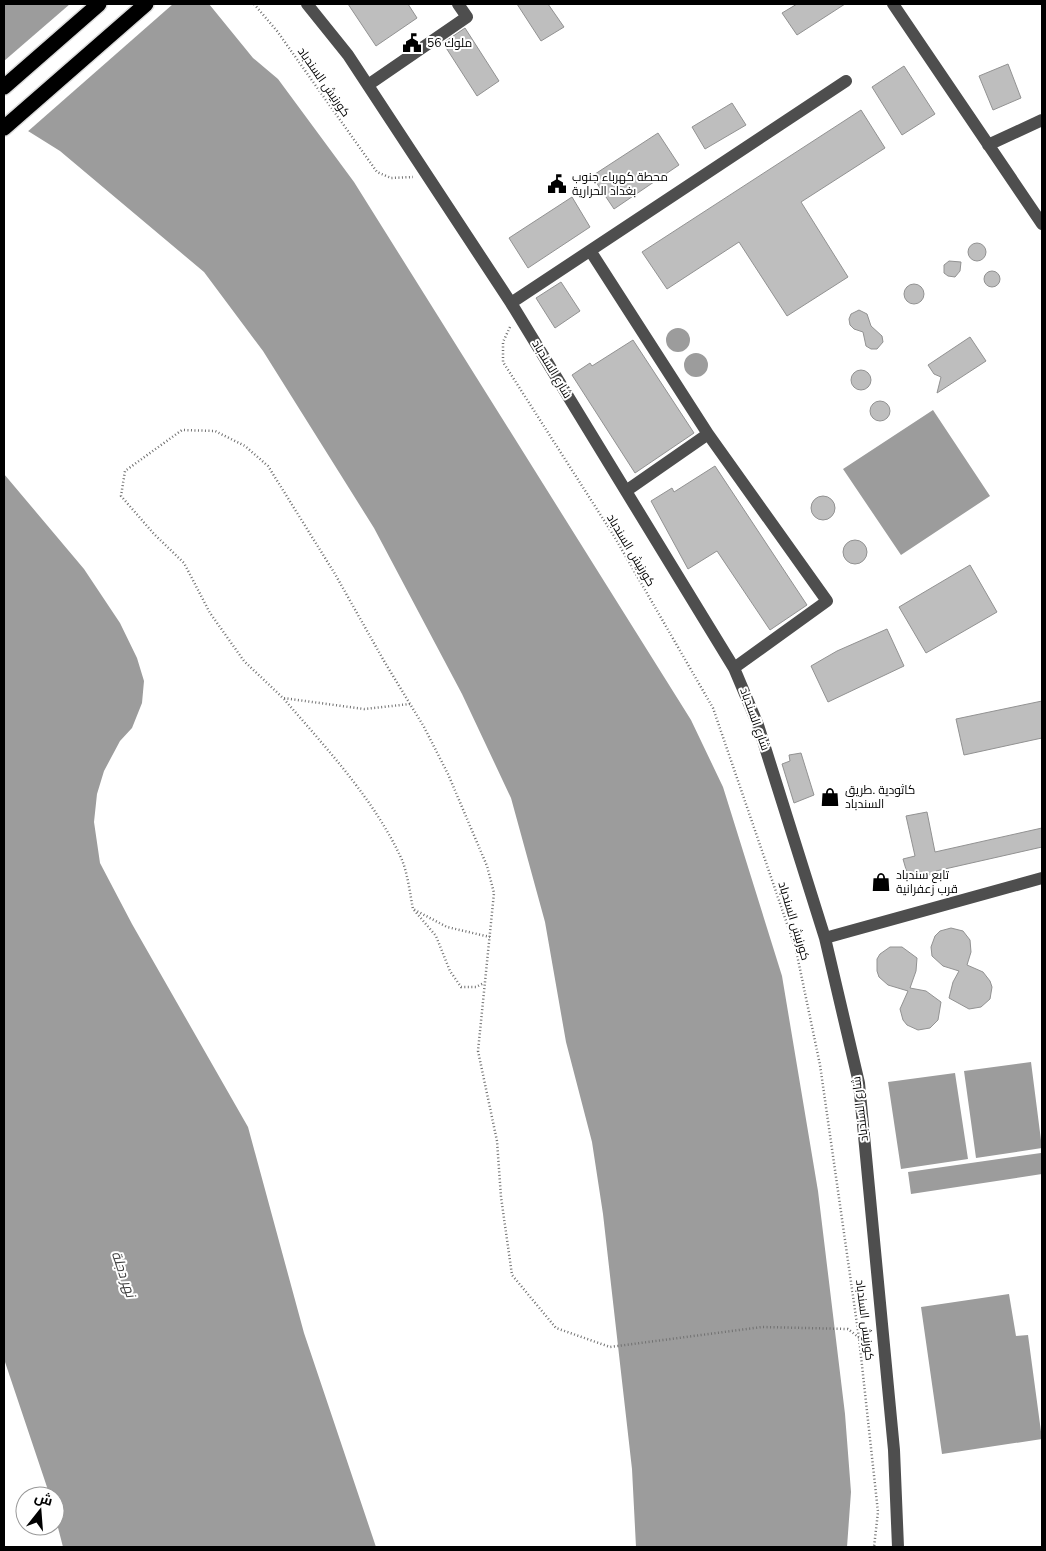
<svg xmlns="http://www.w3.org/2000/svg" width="1046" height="1551" viewBox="0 0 1046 1551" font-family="'Nunito Sans',Cairo,sans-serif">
	<rect width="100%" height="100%" fill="#fff"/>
	<path fill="#9c9c9c" d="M4 4H209L253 58 278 79 354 182 691 720 723 787 782 976 818 1191 845 1414 851 1492 847 1547H636L632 1469 603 1214 592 1142 566 1042 545 922 511 798 462 694 374 528 263 351 204 272 60 151 4 116Z
		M666 340a12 12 0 1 1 24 0a12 12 0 1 1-24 0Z
		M684 365a12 12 0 1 1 24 0a12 12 0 1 1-24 0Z
		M933 410 990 496 901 555 843 469Z
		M4 474 84 569 120 623 137 658 144 681 142 703 132 728 120 741 104 771 97 794 94 822 100 863 132 924 248 1127 304 1333 376 1547H63L55 1516V1496H50L4 1359Z
		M1031 1062 1042 1148 976 1158 964 1071Z
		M955 1073 968 1159 901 1169 888 1082Z
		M1041 1153 1042 1174 911 1194 908 1172Z
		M1009 1294 1016 1336 1028 1335 1042 1439 942 1454 921 1307Z"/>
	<path fill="#fff" d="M70 4H173L26 133 4 119V61Z"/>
	<path fill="#bebebe" stroke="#929292" d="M348 4H408L417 18 376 46Z
		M517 4H548L564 27 541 41Z
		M797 4H845L797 35 782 13Z
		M465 28 499 81 477 96 443 43Z
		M1008 64 1021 98 993 110 979 76Z
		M904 66 935 114 902 135 872 87Z
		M732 103 746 125 705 149 692 127Z
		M861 110 885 148 801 202 848 277 787 316 739 242 667 289 642 252Z
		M658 133 679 165 614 209 592 176Z
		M572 197 590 227 528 268 509 238Z
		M968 252a9 9 0 1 1 18 0a9 9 0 1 1-18 0Z
		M949 261 961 262 960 271 955 277 948 276 944 273V265Z
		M984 279a8 8 0 1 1 16 0a8 8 0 1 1-16 0Z
		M561 282 580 311 555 328 536 298Z
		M904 294a10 10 0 1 1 20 0a10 10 0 1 1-20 0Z
		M859 310 867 314 871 326 882 336 883 342 877 349H871L866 346 863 332 854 329 850 325 849 319 851 314Z
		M970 337 986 361 937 393 941 377 934 374 928 365Z
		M633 340 694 433 635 473 572 375 590 363 592 366Z
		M851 380a10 10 0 1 1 20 0a10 10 0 1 1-20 0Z
		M870 411a10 10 0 1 1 20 0a10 10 0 1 1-20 0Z
		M715 466 807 605 770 630 717 551 688 569 651 501 672 488 674 492Z
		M811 508a12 12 0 1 1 24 0a12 12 0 1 1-24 0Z
		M843 552a12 12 0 1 1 24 0a12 12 0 1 1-24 0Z
		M970 565 997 612 926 653 899 607Z
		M887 629 904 666 828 702 811 666 837 651Z
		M1042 701V738L964 755 956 719Z
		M801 753 814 795 794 803 782 764 790 761 789 755Z
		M927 812 935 852 1042 828V847L936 871 937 873 909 880 903 859 915 856 906 816Z
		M951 928 963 931 970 940 971 952 967 965 983 972 990 981 992 987 990 999 981 1007 969 1009 949 998 953 982 959 971 943 966 932 956 931 947 935 936 940 931Z
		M890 947H902L917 958 916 971 910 988 926 991 941 1002 938 1020 930 1028 918 1030 907 1025 903 1020 900 1009 908 991 888 985 879 977 877 971V959L880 954Z"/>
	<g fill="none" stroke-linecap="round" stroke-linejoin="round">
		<g stroke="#dbdbdb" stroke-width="18">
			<path id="highway" d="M4 87 99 4
				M4 128 146 4"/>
		</g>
		<path stroke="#707070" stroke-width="2.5" stroke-dasharray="1 2.5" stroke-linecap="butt" d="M254 4 277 31 377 172 391 178 413 177
			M510 327 503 342V362L614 536 713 708 796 950 820 1065 859 1338 878 1512 874 1547
			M284 699C326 748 375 800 402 860 408 875 410 894 413 909L447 927 490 937
			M410 704 364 709 283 698 244 661 210 613 184 563 154 534 121 496 125 471 182 430 215 431 245 446 268 466 335 574 384 661 424 727 448 774 487 866 494 893 478 1051 497 1141 501 1197 512 1275 556 1328 610 1347 762 1327 848 1329 871 1347
			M414 910 436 936 450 971 461 987H476L484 983"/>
		<path stroke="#4e4e4e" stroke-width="12" d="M307 4 348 55 511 303 734 668 758 725 825 938 859 1083 894 1450 898 1547
			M893 4 1042 224
			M368 85 467 17 458 4
			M988 145 1042 120
			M591 252 708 434 827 601 734 668
			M511 303 846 81
			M626 491 708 434
			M825 938 1042 878"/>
		<use href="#highway" stroke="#000" stroke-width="15"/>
	</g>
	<defs>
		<g id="civic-bare" transform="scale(1.5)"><path d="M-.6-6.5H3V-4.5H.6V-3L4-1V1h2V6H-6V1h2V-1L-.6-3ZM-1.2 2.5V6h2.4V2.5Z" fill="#000" stroke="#fff" stroke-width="2.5" paint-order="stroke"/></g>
		<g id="shop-bare" transform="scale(1.5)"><path d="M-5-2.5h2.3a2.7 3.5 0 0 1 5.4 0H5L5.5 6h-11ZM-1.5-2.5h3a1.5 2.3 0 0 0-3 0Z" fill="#000" stroke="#fff" stroke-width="2.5" paint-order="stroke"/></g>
	</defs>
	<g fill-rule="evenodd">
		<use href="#civic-bare" x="412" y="43"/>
		<use href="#civic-bare" x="557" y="184"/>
		<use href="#shop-bare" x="830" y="797"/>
		<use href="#shop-bare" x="881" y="882"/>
	</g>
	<g text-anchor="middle" stroke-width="4" stroke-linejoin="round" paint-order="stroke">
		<g font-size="12" fill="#000" stroke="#fff" text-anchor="start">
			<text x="427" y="47">ملوك 56</text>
			<text x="572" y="181">محطة كهرباء جنوب<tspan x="572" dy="14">بغداد الحرارية</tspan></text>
			<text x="845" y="794">كاثودية .طريق<tspan x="845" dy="14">السندباد</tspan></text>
			<text x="896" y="879">تابع سندباد<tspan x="896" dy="14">قرب زعفرانية</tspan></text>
		</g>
		<g font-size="12" fill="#000" stroke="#fff">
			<text transform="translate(324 82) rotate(55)" y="4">كورنيش السندباد</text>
			<text transform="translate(552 369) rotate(59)" y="4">شارع السندباد</text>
			<text transform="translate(631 550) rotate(59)" y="4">كورنيش السندباد</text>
			<text transform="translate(755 719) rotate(70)" y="4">شارع السندباد</text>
			<text transform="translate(794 921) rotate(73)" y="4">كورنيش السندباد</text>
			<text transform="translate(860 1109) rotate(-97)" y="4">شارع السندباد</text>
			<text transform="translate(865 1320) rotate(83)" y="4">كورنيش السندباد</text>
		</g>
		<g font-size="14" font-style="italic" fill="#3d3d3d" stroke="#fff">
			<text transform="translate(124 1274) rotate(71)" y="5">نهر دجلة</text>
		</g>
	</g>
	<rect width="1046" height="1551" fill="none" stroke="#000000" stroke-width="10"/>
	<g transform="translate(40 1511) rotate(17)"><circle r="24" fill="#ffffff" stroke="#999999"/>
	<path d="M0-4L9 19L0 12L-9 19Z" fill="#000000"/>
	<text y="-8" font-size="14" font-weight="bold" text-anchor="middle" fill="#000000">ش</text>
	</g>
</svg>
